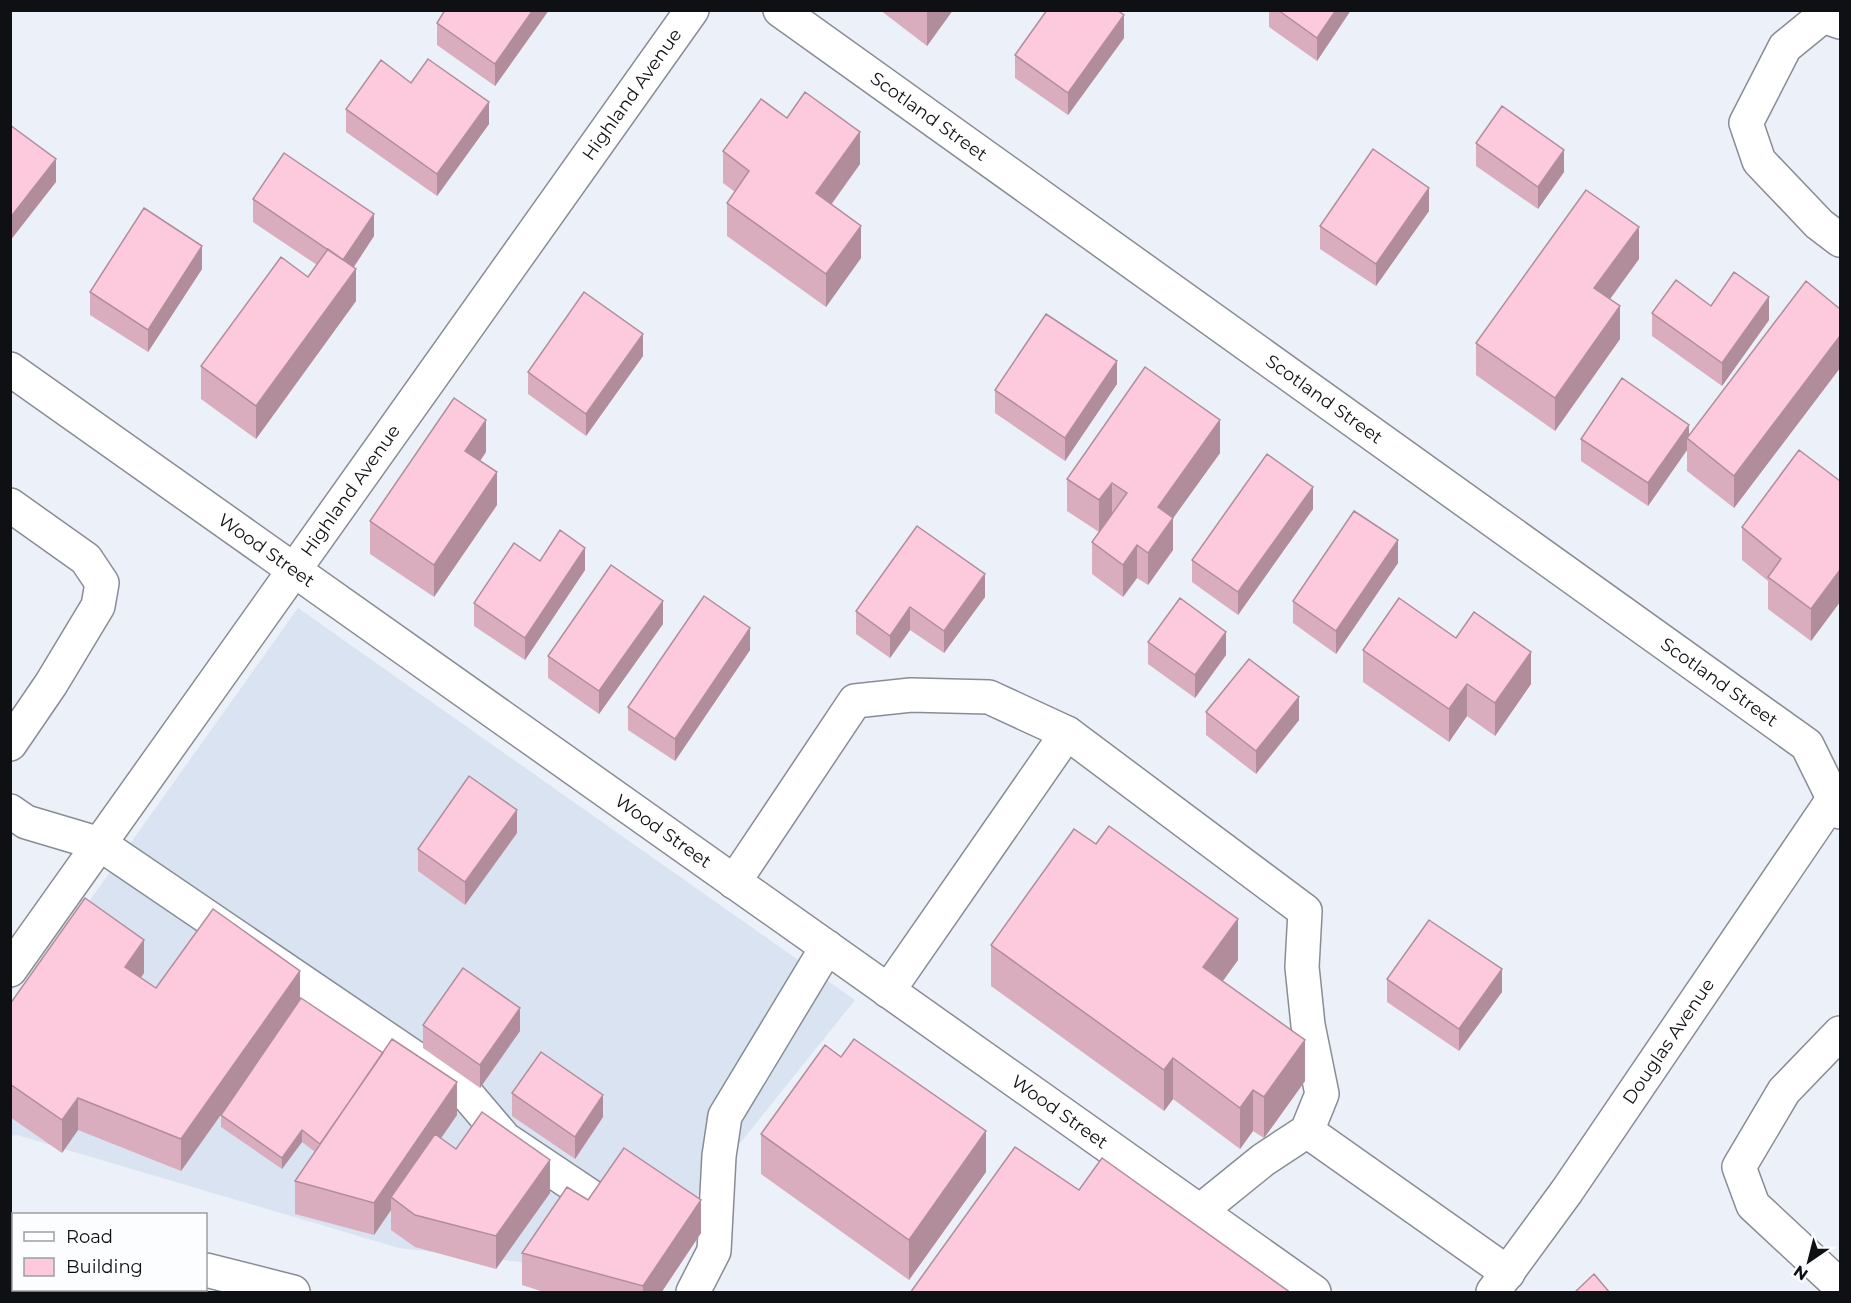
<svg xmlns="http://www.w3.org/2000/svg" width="1851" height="1303" viewBox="0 0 1851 1303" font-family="Montserrat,sans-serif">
	<rect width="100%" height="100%" fill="#ebf0f9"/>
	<path fill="#dae3f1" d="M298 608 855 1000 634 1275 399 1248 17 1135 11 1136V1011Z"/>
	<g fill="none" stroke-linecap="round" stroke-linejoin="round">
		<g stroke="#888d95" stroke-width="36">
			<g id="minor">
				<path id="s1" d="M780 10 1807 745 1840 812"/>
				<path d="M1840 22 1823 16 1785 47 1746 123 1759 161 1819 224 1840 240"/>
				<path id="s2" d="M10 369 1314 1292"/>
				<path d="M10 505 86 559 102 583 98 606 51 684 10 744"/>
				<path d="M10 811 26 822 100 844 465 1092 505 1139 593 1198"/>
				<path d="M734 882 855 701 911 695 989 697 1067 733 1305 911 1302 967 1308 1025 1322 1094 1307 1131 1263 1160 1200 1211"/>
				<path id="s3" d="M10 970 692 10"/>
				<path d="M888 991 1067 733"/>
				<path d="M1840 1033 1784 1091 1739 1167 1753 1205 1840 1286"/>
				<path d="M1307 1131 1508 1273"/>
				<path d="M10 1249 14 1248"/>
				<path d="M206 1270 293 1292"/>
				<path d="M164 1290 168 1292"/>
				<path d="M693 1292 714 1251 719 1156 725 1116 827 947"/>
				<path id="s4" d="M1493 1292 1567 1191 1840 789"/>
			</g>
		</g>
		<use href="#minor" stroke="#fff" stroke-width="33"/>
	</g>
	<path fill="#daadbe" d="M549 10 495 86 437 45V23Z
		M880 10H953L927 46Z
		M1269 10H1351L1317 61 1269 27Z
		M1124 38 1068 115 1015 78V55Z
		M411 83 489 124 437 196 346 132V109Z
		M787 118 860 164 832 204 861 258 826 307 727 236V203L735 192 723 183V151Z
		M1476 143 1564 172 1538 209 1476 166Z
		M253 199 374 236 354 267 356 301 256 439 201 399V366L308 277 317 265 253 222Z
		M1429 211 1376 286 1320 249V226Z
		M1639 259 1610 299 1620 339 1555 431 1476 375V343Z
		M202 269 148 352 90 315V292Z
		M1711 306 1769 320 1722 386 1652 336V313Z
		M1840 309V368L1734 508 1687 471V450L1648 506 1581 461V439L1689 436Z
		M643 356 586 436 528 394V372Z
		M1117 384 1065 461 995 413V390Z
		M486 452 480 461 497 505 434 597 370 554V521Z
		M1220 453 1173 517V550L1148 585 1137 578 1123 597 1092 574V542L1099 532 1067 511V479Z
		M1840 481V602L1811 641 1768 609V581L1742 560V527Z
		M1313 509 1238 615 1192 582V560Z
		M540 561 585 570 525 660 474 626V603Z
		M1398 563 1336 654 1293 623V601Z
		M985 597 944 653 910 630 890 658 856 634V611Z
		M663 624 599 714 548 678V656Z
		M1456 638 1531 684 1495 736 1467 716 1449 742 1363 682V650Z
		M1148 642 1226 655 1195 698 1148 664Z
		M750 650 675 761 628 730V707Z
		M1206 712 1299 720 1256 774 1206 735Z
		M517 833 465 905 418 871V849Z
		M991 945 1238 960 1223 981 1305 1081 1264 1138 1253 1131 1240 1149 1173 1099 1164 1111 991 986Z
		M144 973 141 978 156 988 300 999 457 1115 441 1138 456 1149 550 1193 496 1269 415 1247 391 1230V1210L374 1235 295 1214V1181L315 1152 302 1142 282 1169 221 1127V1115L230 1102 181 1171 78 1130 62 1153 10 1117V1004Z
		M1387 979 1502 992 1459 1051 1387 1002Z
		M423 1025 520 1031 480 1088 423 1048Z
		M512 1093 603 1117 575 1159 512 1116Z
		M761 1134 986 1172 909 1280 761 1174Z
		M588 1200 701 1233 661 1293H547L522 1285V1253Z"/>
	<path fill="#b18d9b" d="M533 10H549L495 86V64Z
		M927 10H953L927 46Z
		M1336 10H1351L1317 61V38Z
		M1124 15V38L1068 115V93Z
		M489 102V124L437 196V174Z
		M860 132V164L816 225V193Z
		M1564 150V172L1538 209V187Z
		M56 159V182L10 241V218Z
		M1429 188V211L1376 286V264Z
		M374 214V236L343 283V260Z
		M861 226V258L826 307V274Z
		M1639 227V259L1594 321V288Z
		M202 246V269L148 352V330Z
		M356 269V301L256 439V406Z
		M1769 297V320L1722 386V363Z
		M1620 306V339L1555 431V398Z
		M643 334V356L586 436V414Z
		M1840 336V368L1734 508V476Z
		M1117 361V384L1065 461V438Z
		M486 420V452L465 483V451Z
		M1220 420V453L1159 538 1173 518V550L1148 585V553L1158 507Z
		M1689 425V440L1687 438V450L1648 506V483Z
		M497 472V505L434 597V565Z
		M1112 483V515L1099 533V500Z
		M1313 487V509L1238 615V592Z
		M1398 540V563L1336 654V631Z
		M1137 545V578L1123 597V565Z
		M585 548V570L525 660V638Z
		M1840 570V602L1811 641V609Z
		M985 574V597L944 653V631Z
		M663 601V624L599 714V691Z
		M910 607V630L890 658V636Z
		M750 628V650L675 761V739Z
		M1226 632V655L1195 698V675Z
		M1531 652V684L1495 736V703Z
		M1467 684V716L1449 742V709Z
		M1299 697V720L1256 774V751Z
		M517 810V833L465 905V882Z
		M1238 919V960L1203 1008V967Z
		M144 940V973L125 1000V967Z
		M1502 969V992L1459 1051V1029Z
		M300 971V1003L181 1171V1139Z
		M520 1008V1031L480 1088V1065Z
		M1305 1040V1081L1264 1138V1097Z
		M1173 1058V1099L1164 1111V1070Z
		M457 1082V1115L397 1202 391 1197V1210L374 1235V1203Z
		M1253 1090V1131L1240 1149V1108Z
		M603 1095V1117L575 1159V1137Z
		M78 1098V1130L62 1153V1120Z
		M302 1130V1142L282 1169V1158Z
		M986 1131V1172L909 1280V1240Z
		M550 1160V1193L496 1269V1236Z
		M701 1200V1233L661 1293H643V1286Z"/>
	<path fill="#fdc9dd" stroke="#b18d9b" stroke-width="1.5" d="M445 10H533L495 64 437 23Z
		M1047 10H1117L1124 15 1068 93 1015 55Z
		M1278 10H1336L1317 38Z
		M428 59 489 102 437 174 346 109 381 60 411 83Z
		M805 92 860 132 816 193 861 226 826 274 727 203 749 171 723 151 761 99 787 118Z
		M1502 106 1564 150 1538 187 1476 143Z
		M10 125 56 159 10 218Z
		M1373 149 1429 188 1376 264 1320 226Z
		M284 153 374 214 343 260 253 199Z
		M1586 190 1639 227 1594 288 1620 306 1555 398 1476 343Z
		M144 208 202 246 148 330 90 292Z
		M328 249 356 269 256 406 201 366 281 257 308 277Z
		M1734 272 1769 297 1722 363 1652 313 1676 280 1711 306Z
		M1806 281 1840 309V336L1734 476 1687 438Z
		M584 292 643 334 586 414 528 372Z
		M1046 314 1117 361 1065 438 995 390Z
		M1145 367 1220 420 1158 507 1173 518 1148 553 1137 545 1123 565 1092 542 1127 493 1112 483 1099 500 1067 479Z
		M1622 378 1689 425 1648 483 1581 439Z
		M454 398 486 420 465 451 497 472 434 565 370 521Z
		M1799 450 1840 481V570L1811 609 1768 577 1781 559 1742 527Z
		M1267 454 1313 487 1238 592 1192 560Z
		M1354 511 1398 540 1336 631 1293 601Z
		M917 526 985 574 944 631 910 607 890 636 856 611Z
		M560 530 585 548 525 638 474 603 514 543 540 561Z
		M611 565 663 601 599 691 548 656Z
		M704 596 750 628 675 739 628 707Z
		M1180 598 1226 632 1195 675 1148 642Z
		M1399 598 1456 638 1474 612 1531 652 1495 703 1467 684 1449 709 1363 650Z
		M1249 659 1299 697 1256 751 1206 712Z
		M469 776 517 810 465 882 418 849Z
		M1109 826 1238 919 1203 967 1305 1040 1264 1097 1253 1090 1240 1108 1173 1058 1164 1070 991 945 1074 829 1096 844Z
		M85 898 144 940 125 967 156 988 213 909 300 971 181 1139 78 1098 62 1120 10 1084V1004Z
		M1429 920 1502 969 1459 1029 1387 979Z
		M463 968 520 1008 480 1065 423 1025Z
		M301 998 383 1053 320 1144 302 1130 282 1158 221 1115Z
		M392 1039 457 1082 374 1203 295 1181Z
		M854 1039 986 1131 909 1240 761 1134 825 1045 841 1057Z
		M541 1052 603 1095 575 1137 512 1093Z
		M482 1112 550 1160 496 1236 415 1215 391 1197 435 1134 456 1149Z
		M1015 1147 1079 1190 1102 1158 1291 1293H910Z
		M624 1148 701 1200 643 1286 522 1253 567 1187 588 1200Z
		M1594 1274 1610 1293H1574Z"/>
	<g text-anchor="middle" stroke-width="5" stroke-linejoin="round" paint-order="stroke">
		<g font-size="18" fill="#0e1013" stroke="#fcfdff">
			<text dy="6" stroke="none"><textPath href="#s3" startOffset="1074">Highland Avenue</textPath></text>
			<text dy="6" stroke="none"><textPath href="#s1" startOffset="183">Scotland Street</textPath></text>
			<text dy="6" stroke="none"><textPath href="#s1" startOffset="669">Scotland Street</textPath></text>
			<text dy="6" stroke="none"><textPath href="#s3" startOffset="588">Highland Avenue</textPath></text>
			<text dy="6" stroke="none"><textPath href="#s2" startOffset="314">Wood Street</textPath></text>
			<text dy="6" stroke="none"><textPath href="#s1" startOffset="1155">Scotland Street</textPath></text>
			<text dy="6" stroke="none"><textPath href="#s2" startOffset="800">Wood Street</textPath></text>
			<text dy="6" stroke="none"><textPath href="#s4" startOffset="306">Douglas Avenue</textPath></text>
			<text dy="6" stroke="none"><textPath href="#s2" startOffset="1286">Wood Street</textPath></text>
		</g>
	</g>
	<rect width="1851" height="1303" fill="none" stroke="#0e1013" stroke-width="24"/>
	<rect x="12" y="1213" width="195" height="78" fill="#fcfdff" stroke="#9d9ea1" stroke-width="1.5"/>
	<rect x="24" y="1232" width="30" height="9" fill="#ffffff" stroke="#9d9ea1" stroke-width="1.5"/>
	<text x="66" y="1243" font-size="18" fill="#0e1013">Road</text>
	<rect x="24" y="1258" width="30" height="18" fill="#fdc9dd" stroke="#9d9ea1" stroke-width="1.5"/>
	<text x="66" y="1273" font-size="18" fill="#0e1013">Building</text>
	<g transform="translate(1809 1261) rotate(215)" stroke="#fcfdff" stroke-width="4.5" paint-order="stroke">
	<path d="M0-4.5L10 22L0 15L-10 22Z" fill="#0e1013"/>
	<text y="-9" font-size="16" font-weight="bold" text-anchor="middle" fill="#0e1013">N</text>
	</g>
</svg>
